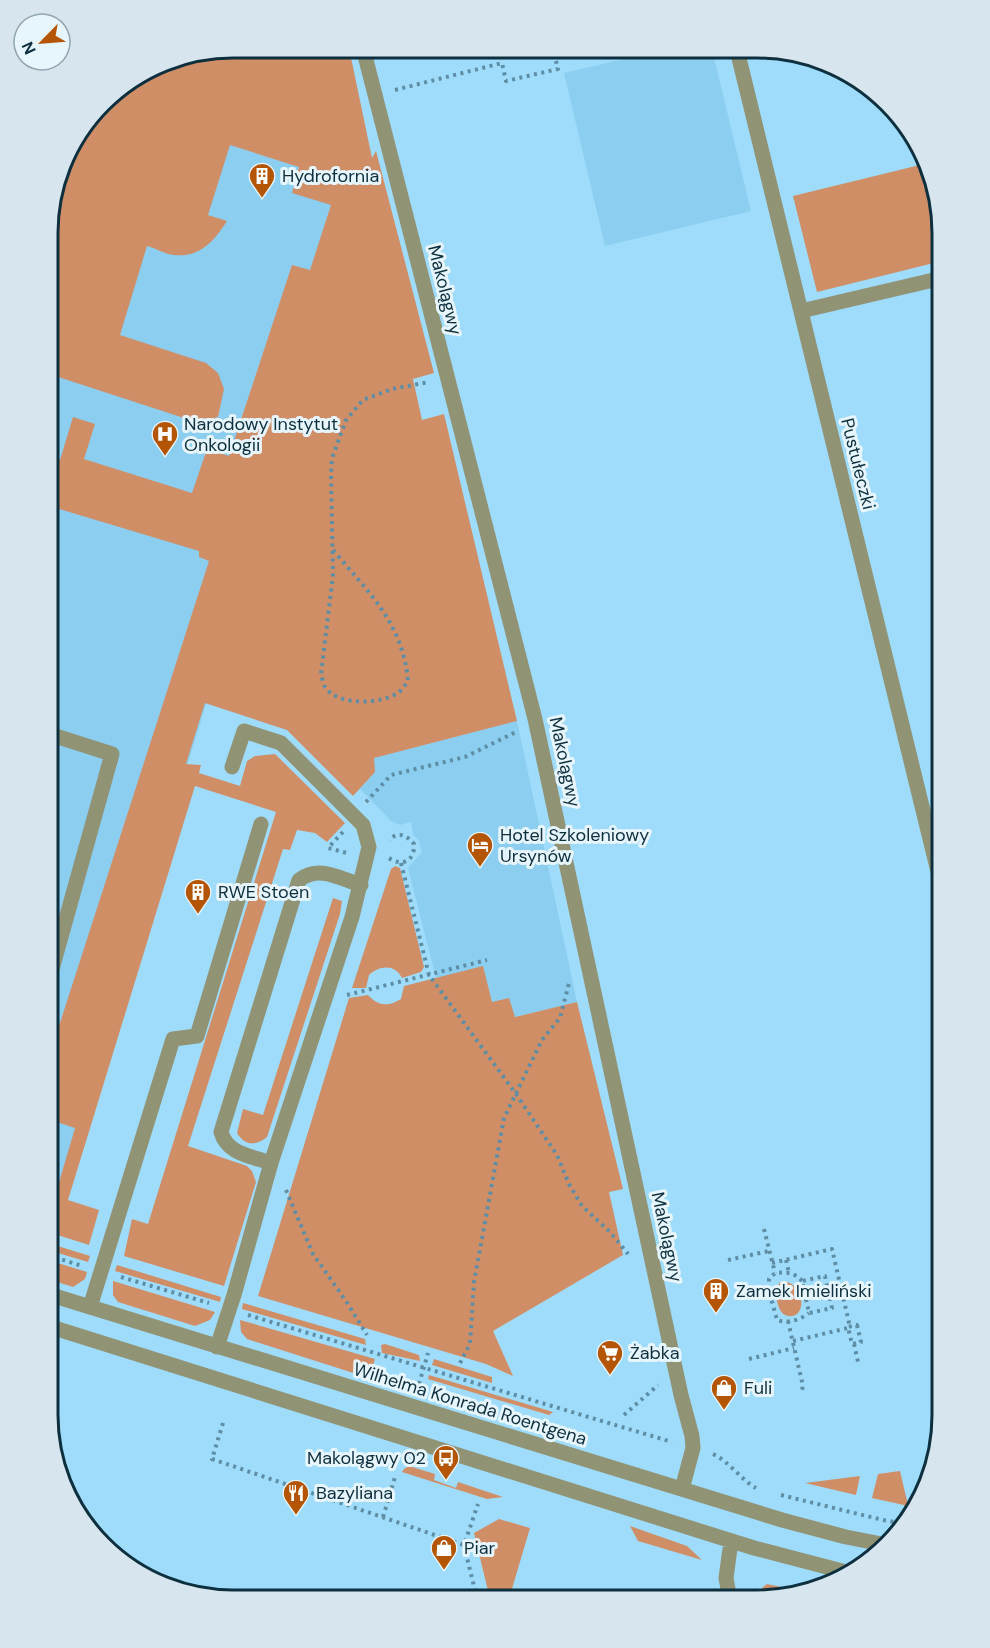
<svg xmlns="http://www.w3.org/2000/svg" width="990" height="1648" viewBox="0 0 990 1648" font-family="'DM Sans',sans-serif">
	<rect width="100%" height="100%" fill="#9fdcfb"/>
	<path fill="#8ccef0" d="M233 48 357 212 55 1197 48 1195 50 209 67 151 111 94 163 62Z
		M667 49H712L751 211 605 246 564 73Z
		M517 721 577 1002 514 1017 492 1003 483 967 436 978 408 868 422 852 418 839 413 835 411 822 400 825 391 821 360 789 375 772 373 758Z"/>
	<path fill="#d08e67" d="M233 48H349L372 158 376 151 434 373 413 379 422 420 444 414 517 721 374 758 375 772 353 796 287 730 205 703 186 764 201 765 199 773 240 786 247 761 255 756 275 754 345 823 327 842 315 833 297 830 290 850 283 849 188 1146 247 1166 252 1171 256 1182 224 1286 124 1256 132 1219 148 1224 276 812 195 786 68 1200 99 1210 89 1245 48 1232V1195L55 1196 75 1128 48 1119V1060L209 561 199 557V551L56 508 49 529V456L60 460 73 417 95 424 84 459 192 493 207 449 229 456 292 265 310 270 331 205 292 193 299 167 230 145 208 215 227 221C214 241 200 258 174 255 165 254 155 248 147 246L120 335 206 363 218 373 224 389 218 417 208 420H190L49 374 50 209 67 151 111 94 163 62Z
		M928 163 942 233V261L817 292 793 196Z
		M395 866 400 868 424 967 421 972 402 978C395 964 380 965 369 975L366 988H352L391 869Z
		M333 898 342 901 340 914 267 1137C256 1146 245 1146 237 1133L243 1109 263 1115Z
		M483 966 492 1002 509 998 515 1017 577 1002 623 1189 609 1192 623 1255 493 1331 513 1376 486 1364 258 1296 349 998 368 995C378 1006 388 1007 401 999L404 986Z
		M48 1243 90 1256 88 1262 48 1250Z
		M48 1260 87 1272 85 1279 73 1287 48 1279Z
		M117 1265 221 1297 220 1302 115 1271Z
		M113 1281 215 1312 210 1320 195 1326 118 1302 113 1295Z
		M783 1281C808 1284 807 1326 783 1314 776 1306 774 1291 780 1282Z
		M243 1303 365 1339 366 1345 242 1309Z
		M240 1320 375 1359 369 1378 247 1339 241 1332Z
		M385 1344 419 1355 420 1361 382 1353 381 1345Z
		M434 1359 492 1377V1383L432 1365Z
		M429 1375 553 1412 549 1415 428 1379Z
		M409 1466 435 1474 434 1480 456 1488 458 1482 503 1497 487 1499 402 1472 404 1469Z
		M900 1471 908 1505 917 1503 913 1511H908L904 1505 872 1498 878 1474Z
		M860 1476 856 1495 805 1483Z
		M499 1519 530 1528 509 1599H490L474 1533Z
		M630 1526 687 1546 702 1560 638 1541Z
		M767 1584 801 1591 759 1600 762 1588Z"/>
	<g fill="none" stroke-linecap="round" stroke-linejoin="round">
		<path stroke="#5d8ea5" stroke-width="4" stroke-dasharray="3 4.5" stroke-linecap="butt" d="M395 90 502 63 506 81 558 69 553 49
			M333 550C368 592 403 623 408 681 405 685 402 690 399 692 382 705 337 706 325 687 323 684 322 677 321 674L333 575 331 474 332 458 346 420 363 400 392 389 429 382
			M366 802 391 775 465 757 516 732
			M343 832 328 848 347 853
			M389 858C402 867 415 861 414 844 407 835 398 831 389 840
			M401 863 429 975 516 1094 557 1155 569 1184 582 1206 610 1232 628 1254
			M347 995 487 960
			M286 1190 313 1254 346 1301 367 1335
			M764 1229 775 1273
			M48 1255 82 1266
			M728 1260 769 1251
			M786 1260 789 1273
			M772 1263 832 1249 850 1327
			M825 1276 832 1308 809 1313 802 1281Z
			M121 1277 209 1303
			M802 1281C794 1272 786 1272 775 1273L769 1279V1291L777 1320C787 1324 800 1320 809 1313
			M248 1315 672 1442
			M788 1321 803 1386 801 1394
			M857 1325 861 1342 852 1344 848 1327Z
			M793 1341 848 1328
			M854 1344 859 1366
			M749 1359 794 1348
			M460 1363 470 1344 474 1282 504 1118 542 1040 560 1018 569 983
			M419 1384 428 1353
			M624 1415 658 1385
			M223 1423 212 1459 464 1545 478 1504
			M713 1454C730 1462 740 1479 756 1488
			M781 1495 883 1520 906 1524
			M383 1517 395 1477
			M464 1545 477 1599"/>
		<path stroke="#919375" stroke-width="15" d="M363 48 535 719 681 1395 692 1436 693 1448 682 1489
			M737 50 942 888
			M801 311 942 278
			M49 980 112 754 49 734
			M271 1163C251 1156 227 1154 221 1132L299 880C320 865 338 878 361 885
			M48 1294 782 1520 846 1537 882 1544
			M90 1307 173 1039 197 1036 261 824
			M48 1326 754 1548 846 1572
			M217 1347 234 1295 271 1163 352 917 369 847 363 825 281 743 244 731 232 767
			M730 1600 726 1578 731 1541"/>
	</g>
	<defs>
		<g id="building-pin" transform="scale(1.35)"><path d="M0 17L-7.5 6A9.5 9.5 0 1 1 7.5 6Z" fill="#b35502" stroke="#e7f5fd"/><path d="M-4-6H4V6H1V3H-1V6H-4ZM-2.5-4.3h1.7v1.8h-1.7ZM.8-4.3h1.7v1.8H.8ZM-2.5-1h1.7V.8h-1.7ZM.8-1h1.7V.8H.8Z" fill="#fff"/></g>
		<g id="hospital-pin" transform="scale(1.35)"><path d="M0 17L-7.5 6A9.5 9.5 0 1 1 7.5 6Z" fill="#b35502" stroke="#e7f5fd"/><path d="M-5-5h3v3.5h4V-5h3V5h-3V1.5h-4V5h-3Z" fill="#fff"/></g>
		<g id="hotel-pin" transform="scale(1.35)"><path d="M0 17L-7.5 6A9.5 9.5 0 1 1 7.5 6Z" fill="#b35502" stroke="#e7f5fd"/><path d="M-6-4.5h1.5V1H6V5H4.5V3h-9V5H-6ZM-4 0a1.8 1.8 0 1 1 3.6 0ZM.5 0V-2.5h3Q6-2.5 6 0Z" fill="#fff"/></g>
		<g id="supermarket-pin" transform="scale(1.35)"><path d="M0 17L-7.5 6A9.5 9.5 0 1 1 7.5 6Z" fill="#b35502" stroke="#e7f5fd"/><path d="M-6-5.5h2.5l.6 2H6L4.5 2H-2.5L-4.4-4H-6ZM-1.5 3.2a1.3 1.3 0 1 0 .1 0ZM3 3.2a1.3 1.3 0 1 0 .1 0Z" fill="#fff"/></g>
		<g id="shop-pin" transform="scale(1.35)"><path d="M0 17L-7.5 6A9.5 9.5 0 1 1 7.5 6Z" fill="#b35502" stroke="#e7f5fd"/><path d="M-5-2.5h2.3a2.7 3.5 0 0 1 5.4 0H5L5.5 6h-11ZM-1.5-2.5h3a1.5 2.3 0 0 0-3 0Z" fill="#fff"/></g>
		<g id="bus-pin" transform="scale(1.35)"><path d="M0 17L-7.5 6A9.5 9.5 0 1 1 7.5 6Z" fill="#b35502" stroke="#e7f5fd"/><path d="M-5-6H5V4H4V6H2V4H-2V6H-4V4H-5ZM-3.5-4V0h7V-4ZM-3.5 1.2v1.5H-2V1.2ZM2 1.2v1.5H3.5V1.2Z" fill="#fff"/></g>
		<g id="restaurant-pin" transform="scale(1.35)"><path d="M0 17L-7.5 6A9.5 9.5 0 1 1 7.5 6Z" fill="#b35502" stroke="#e7f5fd"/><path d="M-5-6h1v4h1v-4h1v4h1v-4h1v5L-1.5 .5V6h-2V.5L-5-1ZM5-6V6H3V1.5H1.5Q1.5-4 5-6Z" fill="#fff"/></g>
	</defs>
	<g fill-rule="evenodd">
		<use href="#building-pin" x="262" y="176"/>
		<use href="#hospital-pin" x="165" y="434"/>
		<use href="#hotel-pin" x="480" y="845"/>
		<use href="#building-pin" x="198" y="892"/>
		<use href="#building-pin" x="716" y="1291"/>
		<use href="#supermarket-pin" x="610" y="1353"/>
		<use href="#shop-pin" x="724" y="1388"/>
		<use href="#bus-pin" x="446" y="1458"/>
		<use href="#restaurant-pin" x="296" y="1493"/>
		<use href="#shop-pin" x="444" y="1548"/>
	</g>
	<g text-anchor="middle" stroke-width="6" stroke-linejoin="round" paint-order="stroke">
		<g font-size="18" fill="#0d2f3e" stroke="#e7f5fd" text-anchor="start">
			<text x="282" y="182">Hydrofornia</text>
			<text x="184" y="430">Narodowy Instytut<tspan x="184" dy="21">Onkologii</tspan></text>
			<text x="500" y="841">Hotel Szkoleniowy<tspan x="500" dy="21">Ursynów</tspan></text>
			<text x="218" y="898">RWE Stoen</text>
			<text x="736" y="1297">Zamek Imieliński</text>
			<text x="630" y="1359">Żabka</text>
			<text x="744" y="1394">Fuli</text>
			<text x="426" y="1464" text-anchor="end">Makolągwy 02</text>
			<text x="316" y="1499">Bazyliana</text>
			<text x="464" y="1554">Piar</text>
		</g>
		<g font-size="18" fill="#0d2f3e" stroke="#e7f5fd">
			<text transform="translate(445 290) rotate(76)" y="6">Makolągwy</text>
			<text transform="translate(858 464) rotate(76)" y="6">Pustułeczki</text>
			<text transform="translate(565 762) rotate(78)" y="6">Makolągwy</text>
			<text transform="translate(667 1237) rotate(78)" y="6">Makolągwy</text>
			<text transform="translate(470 1404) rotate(17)" y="6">Wilhelma Konrada Roentgena</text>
		</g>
	</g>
	<path d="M0 0H990V1648H0ZM233 58H757A175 175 0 0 1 932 233V1415A175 175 0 0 1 757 1590H233A175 175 0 0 1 58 1415V233A175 175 0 0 1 233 58Z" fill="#d6e5ee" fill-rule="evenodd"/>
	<path fill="none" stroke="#0d2f3e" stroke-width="3" d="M233 58H757A175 175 0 0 1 932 233V1415A175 175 0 0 1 757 1590H233A175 175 0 0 1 58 1415V233A175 175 0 0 1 233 58Z"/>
	<g transform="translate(42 42) rotate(245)"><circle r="28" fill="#e7f5fd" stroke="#90a6b1" stroke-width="1.5"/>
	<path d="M0-4.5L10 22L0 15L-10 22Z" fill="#b35502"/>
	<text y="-9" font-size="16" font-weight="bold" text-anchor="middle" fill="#0d2f3e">N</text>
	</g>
</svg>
